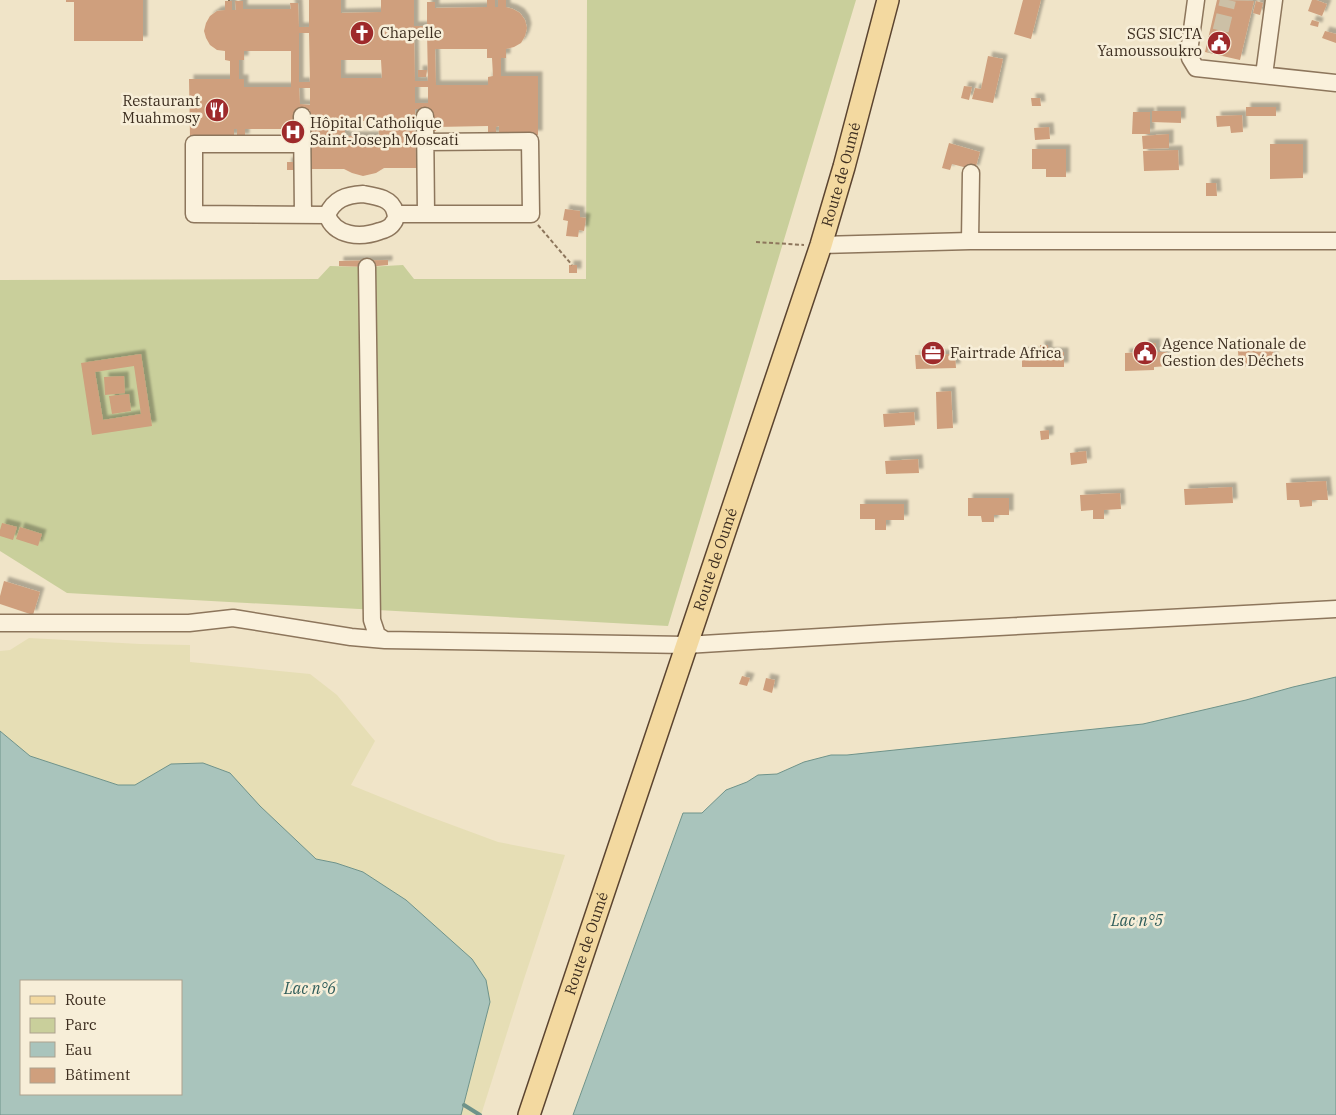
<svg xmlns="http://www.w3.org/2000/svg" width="1336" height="1115" viewBox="0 0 1336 1115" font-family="'IBM Plex Serif',serif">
	<defs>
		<filter id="shadow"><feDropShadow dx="4.5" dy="-4.5" stdDeviation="1" flood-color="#0004"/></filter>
	</defs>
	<rect width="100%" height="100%" fill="#f0e4c8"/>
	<path fill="#e6deb5" d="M29 638 140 644 190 645V662L310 674 337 695 375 741 351 785 425 815 498 842 565 855 524 979 481 1115H461L490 1002 472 959 406 900 363 872 336 863 316 859 260 806 230 773 203 763 171 764 135 785H118L30 756 0 731V651L10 650Z"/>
	<path fill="#c9cf9b" d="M587 0H856L668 626 67 593 0 551V280L318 279 330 266 367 267 403 265 414 279H586Z"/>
	<path fill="#a9c4bc" stroke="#6f938a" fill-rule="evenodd" d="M1336 677V1115H573L683 813H702L726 790 747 782 758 775 777 774 804 762 831 755H847L1143 724 1246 700 1293 687Z
		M0 731 30 756 118 785H135L171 764 203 763 230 773 260 806 316 859 336 863 363 872 406 900 472 959 486 980 490 1002 461 1115H0ZM181 981V1094H21V981Z"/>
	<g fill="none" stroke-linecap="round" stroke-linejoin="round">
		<path stroke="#6f938a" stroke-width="4" d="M464 1105 480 1115"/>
	</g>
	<path fill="#cf9f7d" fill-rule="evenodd" filter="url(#shadow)" d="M66 0H143V41H74V2H66Z
		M309 0H341V13L381 12V0H414V26H427V2H435V8L487 7V0H495V7H498V0H506V7L513 9 520 13 525 20 527 28 525 36 521 43 514 47 506 49V58H501V76H538V135H499V126L496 127V136H488V126L436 127V131H428V109H415L416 168H384L376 173 363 176 352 173 344 169H311L310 110H299L300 133H292V129H245V138H237V129H234V138H190L189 79H230V61L225 60V51L217 50 210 45 206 38 204 31 206 23 210 16 217 11 225 10V1H232V10H236L235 1H243V9H291L290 3H298L299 27H309ZM414 32H427L428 81H415ZM299 33H309L310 82H299ZM435 49H487V58H492L493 76 488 77V85H436ZM244 51H291V87H244V79H239V60H244ZM341 60H381L382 78H341ZM415 87H428V103H415ZM299 88H310V105L300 104ZM345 121H378L379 136H345Z
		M1023 0H1041L1031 39 1014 34Z
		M1217 0 1254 1 1240 60 1205 52Z
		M1312 0H1316L1327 4 1322 16 1308 11Z
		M1256 1 1263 3 1260 15 1253 13Z
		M1312 20 1319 22 1318 27 1310 25Z
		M1325 31 1336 34V43L1322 38Z
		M988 56 1003 59 993 103 972 99 975 88 981 89Z
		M418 70H427L426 77H418Z
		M964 86 972 87 969 100 961 98Z
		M1031 98H1040L1041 106H1032Z
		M1246 107H1276V116H1246Z
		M1152 111H1181V123L1152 122Z
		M1133 112H1150V134H1132Z
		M1242 115 1243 132 1231 133 1230 126 1217 127 1216 116Z
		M1049 127 1050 139 1035 140 1034 128Z
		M1169 134V148L1143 149 1142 136Z
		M949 143 980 152 975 170 952 164 950 170 942 168Z
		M1270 144H1303V178L1270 179Z
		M1032 149H1066V177H1046V169H1032Z
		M1178 150 1179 170 1144 171 1143 151Z
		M287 162H294V170H287Z
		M1206 183H1216L1217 196H1206Z
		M565 209 580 211V217L586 218 584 231 579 230 578 237 566 236 568 221 563 220Z
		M388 260V265L367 267 339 266V261Z
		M569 265H577V273H569Z
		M1144 343H1156V352H1167V366L1154 367V370L1125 371V353L1144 352Z
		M1040 345H1048V352H1064V367H1022V352H1040Z
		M1273 349 1274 364 1239 367 1238 351Z
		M141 354 152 426 92 435 81 363ZM134 366 141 414 103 420 95 372Z
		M955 354 956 368 916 369 915 355Z
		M124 376 125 393 105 395 104 377Z
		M951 391 953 428 937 429 936 392Z
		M129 394 131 411 112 414 109 396Z
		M914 412 915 425 884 427 883 414Z
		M1049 430V439L1041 440 1040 431Z
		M1086 451 1087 463 1071 465 1070 453Z
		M918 459 919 473 886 474 885 461Z
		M1326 481 1328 500H1312V506L1300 507 1299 500H1287L1286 483Z
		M1232 487 1233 503 1185 505 1184 489Z
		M1120 493 1121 509 1104 510V519H1093V510L1081 511 1080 495Z
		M968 498H1009V515H994V522H982L981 516H968Z
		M860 504H904V520H886V530H875V519H860Z
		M2 523 17 527 13 540 0 536V530Z
		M20 527 42 534 38 546 16 539Z
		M4 581 40 592 33 615 0 604V596Z
		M742 676 750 678 747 686 739 684Z
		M766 678 775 680 772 693 763 690Z"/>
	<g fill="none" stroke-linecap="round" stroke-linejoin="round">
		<path stroke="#ccc0a6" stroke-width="16" stroke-dasharray="16 8" stroke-linecap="butt" d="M1215 54 1228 0"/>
		<g stroke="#8d765c" stroke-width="19">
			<path id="minor" d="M1196 0 1189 52 1190 58 1196 68 1336 83
				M1264 75 1274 0
				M302 116 303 215
				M425 116 426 214
				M302 144H194V214L327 215
				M363 194C375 196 392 198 395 212 396 215 396 220 393 223 391 227 385 230 380 231 361 238 335 237 327 215 334 199 346 195 363 194Z
				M396 214H531L530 141 425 142
				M970 241 971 173
				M821 245 970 241H1336
				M367 267 372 620 377 635 385 640 686 645 886 633 1336 609
				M0 623H189L233 618 351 637 385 640"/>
		</g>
		<g stroke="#5b4430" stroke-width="24">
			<g id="major">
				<path id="s1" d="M529 1115 821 245 844 167 888 0"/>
			</g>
		</g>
		<path stroke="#8d765c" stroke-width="2" stroke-dasharray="4 2.5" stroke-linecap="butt" d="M229 1V0
			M538 225 572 265
			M756 242 804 245"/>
		<use href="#minor" stroke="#faf1dc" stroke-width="16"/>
		<use href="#major" stroke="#f3d9a0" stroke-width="21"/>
	</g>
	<defs>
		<g id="church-disc" transform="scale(1.25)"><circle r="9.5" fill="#9e2a2b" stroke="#f7eed8"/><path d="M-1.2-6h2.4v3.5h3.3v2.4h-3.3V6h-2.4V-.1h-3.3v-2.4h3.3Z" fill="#fff"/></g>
		<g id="civic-disc" transform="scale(1.25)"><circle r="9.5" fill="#9e2a2b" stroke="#f7eed8"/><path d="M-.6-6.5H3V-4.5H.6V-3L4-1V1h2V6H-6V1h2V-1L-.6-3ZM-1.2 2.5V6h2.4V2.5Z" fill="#fff"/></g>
		<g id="restaurant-disc" transform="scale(1.25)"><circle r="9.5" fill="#9e2a2b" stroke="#f7eed8"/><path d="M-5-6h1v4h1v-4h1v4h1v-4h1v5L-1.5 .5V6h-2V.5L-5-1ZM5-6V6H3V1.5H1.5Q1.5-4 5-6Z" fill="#fff"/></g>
		<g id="hospital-disc" transform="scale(1.25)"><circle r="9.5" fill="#9e2a2b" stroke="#f7eed8"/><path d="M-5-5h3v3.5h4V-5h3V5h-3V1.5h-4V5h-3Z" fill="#fff"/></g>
		<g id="office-disc" transform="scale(1.25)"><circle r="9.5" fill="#9e2a2b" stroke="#f7eed8"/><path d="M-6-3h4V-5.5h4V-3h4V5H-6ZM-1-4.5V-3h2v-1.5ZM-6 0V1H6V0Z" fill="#fff"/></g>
	</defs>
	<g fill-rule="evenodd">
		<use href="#church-disc" x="362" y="33"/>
		<use href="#civic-disc" x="1219" y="43"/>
		<use href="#restaurant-disc" x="217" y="110"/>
		<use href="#hospital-disc" x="293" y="132"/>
		<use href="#office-disc" x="933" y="353"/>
		<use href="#civic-disc" x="1145" y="353"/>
	</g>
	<g text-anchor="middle" stroke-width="5" stroke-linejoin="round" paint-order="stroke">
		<g font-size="15" fill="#3d2e20" stroke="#f7eed8" text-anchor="start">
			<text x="380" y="38">Chapelle</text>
			<text x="1202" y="39" text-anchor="end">SGS SICTA<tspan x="1202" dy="17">Yamoussoukro</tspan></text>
			<text x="200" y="106" text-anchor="end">Restaurant<tspan x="200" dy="17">Muahmosy</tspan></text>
			<text x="310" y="128">Hôpital Catholique<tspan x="310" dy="17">Saint-Joseph Moscati</tspan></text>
			<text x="1162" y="349">Agence Nationale de<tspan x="1162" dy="17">Gestion des Déchets</tspan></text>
			<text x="950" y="358">Fairtrade Africa</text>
		</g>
		<g font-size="15" fill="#3d2e20" stroke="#f7eed8">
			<text dy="5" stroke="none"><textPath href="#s1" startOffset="991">Route de Oumé</textPath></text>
			<text dy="5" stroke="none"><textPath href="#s1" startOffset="586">Route de Oumé</textPath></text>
			<text dy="5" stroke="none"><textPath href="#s1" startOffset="181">Route de Oumé</textPath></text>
		</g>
		<g font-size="16" font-style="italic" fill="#2f5d5a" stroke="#f7eed8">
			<text x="1137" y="926">Lac n°5</text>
			<text x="310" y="994">Lac n°6</text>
		</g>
	</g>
	<rect x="20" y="980" width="162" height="115" fill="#f7eed8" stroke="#ada18e"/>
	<rect x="30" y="996" width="25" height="8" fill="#f3d9a0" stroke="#ada18e"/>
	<text x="65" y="1005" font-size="15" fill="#3d2e20">Route</text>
	<rect x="30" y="1018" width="25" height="15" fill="#c9cf9b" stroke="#ada18e"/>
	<text x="65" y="1030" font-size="15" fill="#3d2e20">Parc</text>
	<rect x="30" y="1042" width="25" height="15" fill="#a9c4bc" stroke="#ada18e"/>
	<text x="65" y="1055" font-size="15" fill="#3d2e20">Eau</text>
	<rect x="30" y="1068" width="25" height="15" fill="#cf9f7d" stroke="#ada18e"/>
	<text x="65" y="1080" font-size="15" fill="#3d2e20">Bâtiment</text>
</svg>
